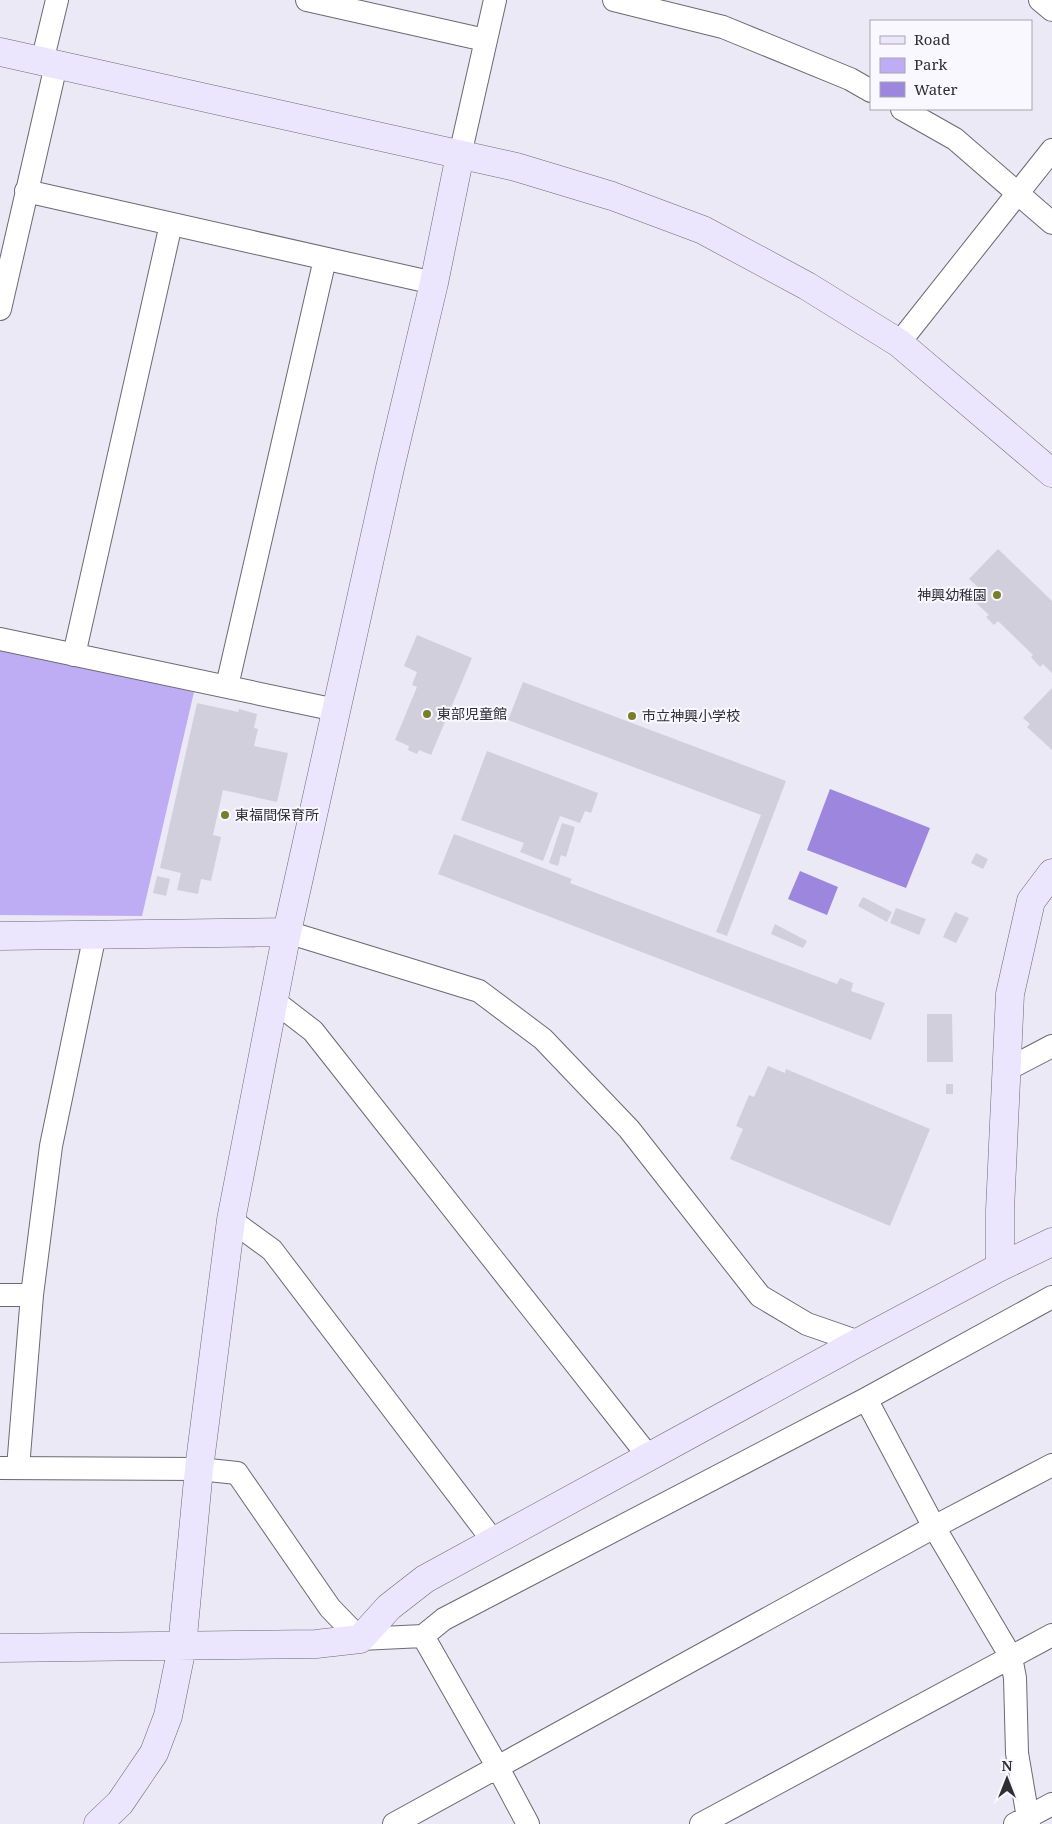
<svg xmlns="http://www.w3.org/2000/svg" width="1052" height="1824" viewBox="0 0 1052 1824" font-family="'Noto Serif','Noto Sans JP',serif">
	<rect width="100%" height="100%" fill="#ebe9f5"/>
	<path fill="#beacf5" d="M0 648 194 692 142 916 0 915Z"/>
	<path fill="#9d86dd" d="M830 789 930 828 906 888 807 850Z
		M800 871 838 887 827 915 788 899Z"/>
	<path fill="#d1cfdb" d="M998 549 1052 601V673L1043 664 1040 667 1031 657 1033 655 998 621 994 625 986 617 989 615 969 596 978 587 969 579Z
		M417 635 472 658 431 755 419 750 417 754 408 750 409 746 395 740 417 687 412 685 417 672 404 666Z
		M523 682 786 781 727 936 716 932 761 815 508 720Z
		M1052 688V750L1027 727 1030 724 1023 718Z
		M197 703 238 712 239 709 257 714 254 728 258 729 254 746 288 753 277 802 223 790 213 835 221 837 211 881 201 879 198 894 177 890 181 873 160 868Z
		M487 751 598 793 591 813 585 811 580 823 560 816 543 861 520 852 524 843 461 820Z
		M562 823 575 827 566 857 561 855 558 866 549 863Z
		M454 834 572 879 570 883 837 984 840 978 853 983 851 991 885 1003 871 1040 438 874Z
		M976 853 988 859 983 869 971 863Z
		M157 876 170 879 166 896 153 893Z
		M863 897 892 912 887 922 858 906Z
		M896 908 926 919 919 935 890 923Z
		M955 912 969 918 956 943 943 937Z
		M775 924 807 941 803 948 771 934Z
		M927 1014H952L953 1062H927Z
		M768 1066 785 1073 786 1069 930 1129 890 1226 730 1159 743 1129 736 1126 749 1095 754 1097Z
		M946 1084H953V1094H946Z"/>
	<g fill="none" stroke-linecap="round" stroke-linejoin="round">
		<g stroke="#6b6973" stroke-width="24">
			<path id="street" d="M307 0 485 40
				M614 0 723 27 850 79 871 91
				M1040 0 1052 10
				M42 62 57 0
				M902 109 955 139 1052 223
				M460 155 495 0
				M26 191 434 283
				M0 309 56 65
				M899 343 1052 150
				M0 639 336 710
				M74 655 171 224
				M227 686 325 259
				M287 932 479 991 543 1039 629 1129 760 1296 807 1324 859 1342
				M274 1001 313 1031 649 1457
				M1006 1070 1052 1046
				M231 1220 272 1250 494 1542
				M0 1295H32
				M866 1399 934 1527 1011 1657 1015 1678 1017 1753 1029 1824
				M0 1468 199 1469 237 1473 330 1608 360 1639 423 1636 497 1766 528 1824
				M18 1468 32 1295 51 1146 95 934
				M423 1636 444 1619 866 1399 1052 1297
				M394 1824 934 1527 1052 1465
				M701 1824 1052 1635
				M1015 1824 1052 1804"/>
		</g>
		<g stroke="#6b6973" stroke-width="29">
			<path id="secondary" d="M0 52 516 167 612 196 703 230 807 286 899 343 1052 473
				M0 936 287 932
				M1000 1267V1210L1010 994 1031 901 1052 873
				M0 1648 316 1644 360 1639 389 1607 425 1579 859 1342 1000 1267 1052 1242
				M98 1824 120 1803 154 1753 168 1716 182 1647 199 1469 231 1220 287 932 390 468 434 283 460 155"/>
		</g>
		<use href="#street" stroke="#fff" stroke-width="22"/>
		<use href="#secondary" stroke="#ebe5fe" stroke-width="28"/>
	</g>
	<g fill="#767f2a" stroke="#f9f7ff" stroke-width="2">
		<circle cx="997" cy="595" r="5"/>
		<circle cx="427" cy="714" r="5"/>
		<circle cx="632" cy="716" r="5"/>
		<circle cx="225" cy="815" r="5"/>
	</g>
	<g text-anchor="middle" stroke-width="4" stroke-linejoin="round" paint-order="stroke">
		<g font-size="14" fill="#2f2e33" stroke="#f9f7ff" text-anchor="start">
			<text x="987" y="600" text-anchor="end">神興幼稚園</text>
			<text x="437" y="719">東部児童館</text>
			<text x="642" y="721">市立神興小学校</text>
			<text x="235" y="820">東福間保育所</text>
		</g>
	</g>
	<rect x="870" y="20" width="162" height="90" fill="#f9f7ff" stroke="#a8a7ad"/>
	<rect x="880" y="36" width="25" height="8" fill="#ebe5fe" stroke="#a8a7ad"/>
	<text x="914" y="45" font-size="15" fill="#2f2e33">Road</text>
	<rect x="880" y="58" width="25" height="15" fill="#beacf5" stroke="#a8a7ad"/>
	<text x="914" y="70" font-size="15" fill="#2f2e33">Park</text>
	<rect x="880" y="82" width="25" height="15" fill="#9d86dd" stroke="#a8a7ad"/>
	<text x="914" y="95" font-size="15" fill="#2f2e33">Water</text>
	<g transform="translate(1007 1779)" stroke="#f9f7ff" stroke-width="4" paint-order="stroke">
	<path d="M0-4L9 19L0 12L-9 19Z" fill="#2f2e33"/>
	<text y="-8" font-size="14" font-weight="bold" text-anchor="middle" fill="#2f2e33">N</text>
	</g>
</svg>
